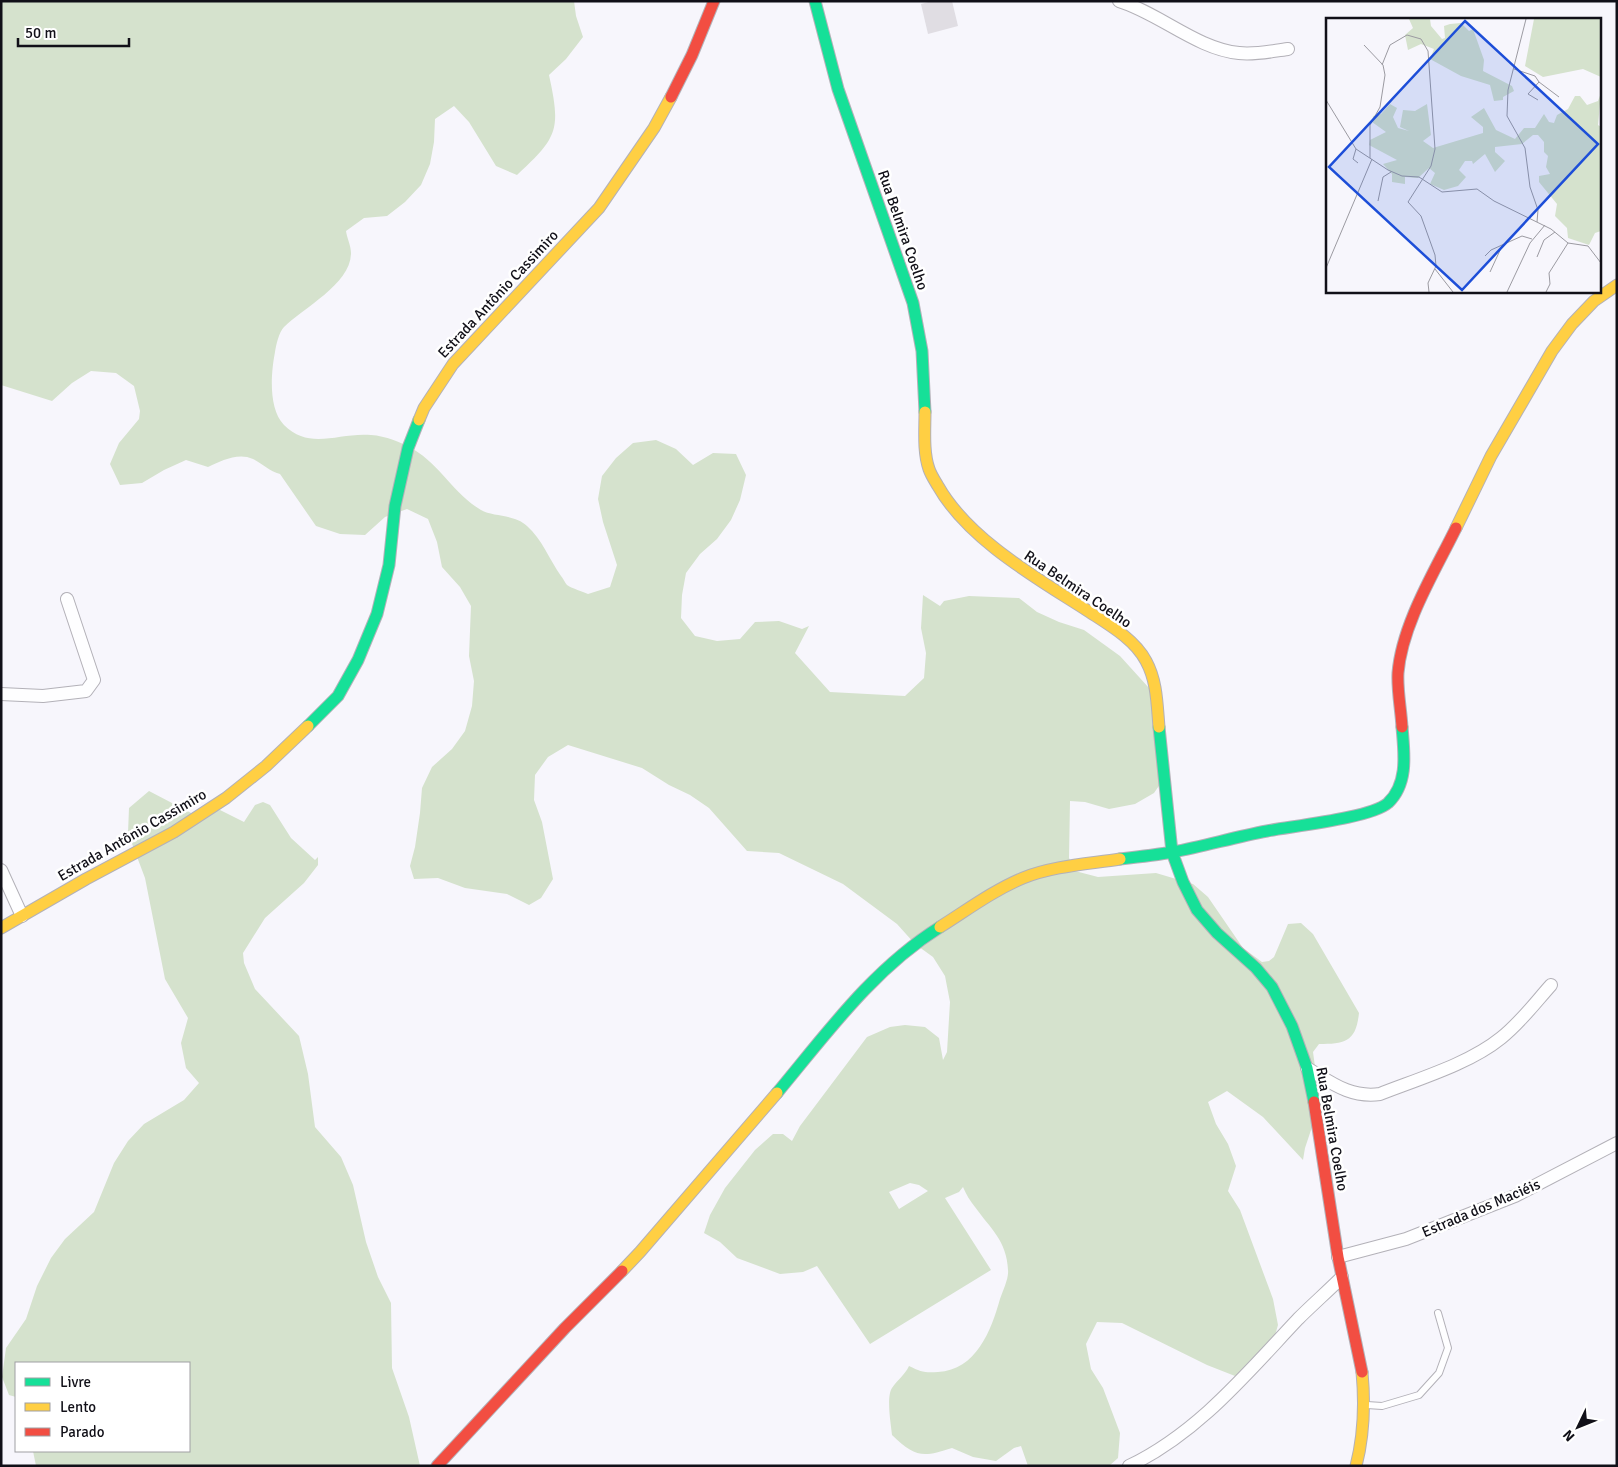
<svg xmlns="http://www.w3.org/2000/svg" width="1618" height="1467" viewBox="0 0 1618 1467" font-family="Signika,sans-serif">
	<rect width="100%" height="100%" fill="#f7f6fc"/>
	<path fill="#d5e2cd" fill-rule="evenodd" d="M1 1H574L576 16 583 37 566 59 549 75C561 130 558 137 517 175L496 166 469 122 454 106 435 119 434 142 430 164 421 185 405 202 387 216 364 218 346 231C347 238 351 246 351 253 351 284 303 308 284 327 279 332 276 345 275 352 271 373 268 408 284 425 310 451 339 432 371 435 386 436 400 442 413 449 440 465 454 494 481 510 493 517 514 514 527 526 542 539 549 559 561 576 563 578 565 583 567 585 573 589 582 591 588 594L610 587 617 565 603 522 598 499 602 476 616 458 633 443 656 440 676 449 693 465 713 453 736 454 746 475 740 500 731 520 717 539 700 554 686 573 682 595 681 618 695 636 717 641 740 639 755 622 779 621 802 629 809 626 795 653 830 692 905 696 924 678 926 653 921 628 923 595 940 606 944 601 969 596 1019 598 1037 612 1059 622 1084 630 1120 656 1159 699 1167 774 1154 793 1135 804 1109 809 1085 802 1070 801 1069 858 1075 871 1098 877 1156 873 1193 884 1208 897 1243 948 1262 962 1269 961 1274 957 1288 924 1301 923 1313 934 1359 1013C1356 1042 1345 1044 1319 1044L1313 1052 1320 1103 1305 1148 1303 1160 1263 1117 1227 1091 1208 1102 1216 1124 1228 1144 1236 1166 1228 1191 1240 1210 1273 1299 1278 1325 1271 1349 1257 1367 1235 1376 1207 1365 1122 1323 1097 1322 1086 1344 1091 1369 1103 1388 1120 1433 1118 1458 1109 1466H1028L1021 1446 1014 1448 996 1461 973 1457 952 1448C922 1458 915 1457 892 1435 891 1424 886 1397 892 1388 897 1380 905 1375 909 1366 921 1372 925 1373 938 1372 976 1370 991 1331 1000 1299 1003 1290 1009 1278 1008 1270 1007 1241 990 1228 975 1207 970 1201 966 1194 963 1187L959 1192 945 1198 991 1270 870 1344 817 1266 803 1272 780 1274 737 1258 720 1242 704 1233 710 1215 725 1188 755 1150 773 1134H783L792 1141 800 1126 867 1037 890 1027 905 1025 925 1027 939 1038 943 1060 947 1052 950 1002 945 976 933 957 915 944 897 924 843 884 779 853 747 851 709 808 690 795 669 785 642 768 568 745 548 757 535 775 534 800 542 822 553 879 541 898 529 905 507 894 465 888 438 878 414 879 410 866 415 847 420 813 422 788 432 767 452 749 465 731 472 706 474 681 469 656 471 606 460 587 442 567 437 542 428 519 407 509 385 517 365 535 340 534 316 526 280 474C269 471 263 464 253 459 238 452 221 461 208 467L186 460 164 470 142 483 120 485 110 464 119 443 139 419 140 411 134 386 116 373 91 371 72 383 52 401 1 385ZM910 1183 919 1185 928 1191 899 1209 889 1192Z
		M149 791 195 815 220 810 244 822 255 805 263 802 270 805 291 838 315 860 318 857V865L304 883 265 918 243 953 244 963 255 989 299 1036 308 1074 315 1127 341 1157 353 1185 366 1242 378 1277 391 1303 392 1368 409 1417 420 1466H36L33 1451H189V1363H16V1397L9 1395 2 1377 6 1348 26 1319 37 1286 51 1258 65 1239 94 1212 114 1163 128 1141 144 1124 184 1100 199 1083 186 1068 181 1043 188 1018 165 979 145 878 128 833 129 808Z"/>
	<path fill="#e0dde3" d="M932 1H952L958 26 928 34 921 4Z"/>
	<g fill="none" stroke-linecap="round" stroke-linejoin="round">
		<g stroke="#b3b1b8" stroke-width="8">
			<path id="lane" d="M1367 1405 1382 1406 1419 1395 1439 1373 1448 1348 1438 1313"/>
		</g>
		<g stroke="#b3b1b8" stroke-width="14">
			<path id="street" d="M1119 1C1159 13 1197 49 1239 53 1255 55 1272 51 1288 49
				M1 694 43 696 86 691 94 680 67 599
				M1 870 22 916
				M1307 1068C1332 1083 1350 1098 1380 1094 1418 1079 1469 1064 1501 1038 1520 1023 1535 1003 1551 985
				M1338 1257 1406 1239 1515 1196 1617 1143
				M1129 1466C1198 1433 1247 1373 1298 1319 1312 1305 1328 1291 1342 1277"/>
		</g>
		<g stroke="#b3b1b8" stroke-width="13">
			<path id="fast" d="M815 1 838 89 913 303 922 351 925 412
				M308 726 338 696 358 660 377 614 389 565 395 506 408 448 419 420
				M1159 727 1172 852 1183 882 1197 910 1217 933 1256 968 1272 987 1292 1026 1307 1068 1314 1102
				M1120 859C1138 857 1156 855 1173 852 1205 846 1235 837 1267 831 1293 826 1371 818 1388 803 1409 783 1404 752 1402 727
				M777 1093C827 1033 873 969 940 927"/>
		</g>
		<g stroke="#b3b1b8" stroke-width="13">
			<path id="slow" d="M925 412C925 430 923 452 929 469 931 475 935 481 938 486 968 539 1035 577 1085 609 1106 623 1134 638 1146 661 1157 681 1157 704 1159 727
				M419 420 424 408 453 364 599 208 654 128 671 97
				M1456 528 1491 456 1552 351 1572 324 1594 301 1617 285
				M940 927C967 910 994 890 1023 878 1053 866 1088 864 1120 859
				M1 928 86 879 174 832 226 798 266 766 308 726
				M622 1271 640 1252 777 1093
				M1356 1466C1364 1435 1365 1404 1362 1372"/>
		</g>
		<g stroke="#b3b1b8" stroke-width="13">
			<path id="jam" d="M671 97 692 55 714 1
				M1402 727C1401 709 1397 690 1398 673 1402 624 1435 571 1456 528
				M1314 1102 1338 1257 1362 1372
				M437 1466 565 1328 622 1271"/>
		</g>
		<use href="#lane" stroke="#fefeff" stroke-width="6"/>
		<use href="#street" stroke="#fefeff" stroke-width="12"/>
		<use href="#fast" stroke="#16e098" stroke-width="11"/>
		<use href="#slow" stroke="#ffcf43" stroke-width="11"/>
		<use href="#jam" stroke="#f24e42" stroke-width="11"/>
	</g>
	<g text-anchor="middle" stroke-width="5" stroke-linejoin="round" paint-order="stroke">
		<g font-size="15" fill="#111018" stroke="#fff">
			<text transform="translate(903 230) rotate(71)" y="5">Rua Belmira Coelho</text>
			<text transform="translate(498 294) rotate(-47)" y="5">Estrada Antônio Cassimiro</text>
			<text transform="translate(1078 589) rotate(34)" y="5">Rua Belmira Coelho</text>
			<text transform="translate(132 835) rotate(-30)" y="5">Estrada Antônio Cassimiro</text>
			<text transform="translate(1332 1129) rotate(80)" y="5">Rua Belmira Coelho</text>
			<text transform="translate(1481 1208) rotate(-23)" y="5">Estrada dos Maciéis</text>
		</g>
	</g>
	<g transform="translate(1326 18)">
		<rect width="275" height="275" fill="#f7f6fc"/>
		<path d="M83 1H104L105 8 116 21 119 20 118 8 124 6 135 5 143 13 147 11 158 42 157 53 186 68 188 73 177 79V82L168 83 164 67 135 58 104 41 108 31 95 26 82 32 79 17 87 10ZM208 1H275V59L257 51 217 59 199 48ZM275 75 272 107 275 109V213L269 215 263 227 242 220 241 210 229 198 231 186 213 164V158L224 156 220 149 222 138 218 134V124L212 117H207L196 126 169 129V134L179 143 169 154 159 136 147 146 146 143H139L133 152 140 159 132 168 118 172 104 166 109 155 103 150 92 160 79 159V166L66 164V156L57 146 71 142 43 127 44 122 60 114 46 104 47 98 55 96 64 86 71 90 67 99 72 110 83 113 74 109 77 92 89 93 101 86 105 117 97 123 107 130 157 115V109L145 99 158 90 170 112 189 121 198 110H209L218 96 223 104 228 105 231 97 242 91 249 78H254L261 87 272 83Z" fill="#d5e2cd"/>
		<path fill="none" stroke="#9b9aa1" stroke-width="1" d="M200 1 182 72 181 98 199 130 204 169 212 192 211 204M38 27 57 47 59 57 54 89 44 107V140M56 47 64 27 81 17 95 21 102 33 109 131 105 148 82 184 95 198 109 237 110 248 102 265 103 274M188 51 209 58 213 64 202 76 212 82M213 64 233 79M0 82 30 131 62 152 76 158 93 159 116 174 151 171 168 183 225 211 242 225M30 131 27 141 32 145M52 183 57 159 65 154M242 225 262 228 275 245M159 238 165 232 196 218 206 221M211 239 218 222 229 214M0 250 46 141M109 251 127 274M164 254 176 228M181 274 204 225 219 207M220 274 224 266 223 255 242 225"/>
		<path fill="#1d4ed8" fill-opacity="0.15" stroke="#1d4ed8" stroke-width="2.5" d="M139 3 272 126 136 272 3 149Z"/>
		<rect width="275" height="275" fill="none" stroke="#111018" stroke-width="2.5"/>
	</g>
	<rect width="1618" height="1467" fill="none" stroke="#111018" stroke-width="5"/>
	<rect x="15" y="1362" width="175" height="90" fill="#ffffff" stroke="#a09fa3"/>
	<rect x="25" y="1378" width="25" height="8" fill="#16e098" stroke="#a09fa3"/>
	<text x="60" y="1387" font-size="15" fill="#111018">Livre</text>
	<rect x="25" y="1403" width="25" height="8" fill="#ffcf43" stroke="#a09fa3"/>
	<text x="60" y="1412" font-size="15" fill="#111018">Lento</text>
	<rect x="25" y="1428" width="25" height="8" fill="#f24e42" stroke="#a09fa3"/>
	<text x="60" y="1437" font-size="15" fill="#111018">Parado</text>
	<g transform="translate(1578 1427) rotate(227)" stroke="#ffffff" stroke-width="4" paint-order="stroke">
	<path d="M0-4L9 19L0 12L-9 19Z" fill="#111018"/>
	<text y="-8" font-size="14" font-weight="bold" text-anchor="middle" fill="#111018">N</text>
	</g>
	<path d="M18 38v8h111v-8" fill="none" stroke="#111018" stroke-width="2.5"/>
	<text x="25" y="38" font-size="15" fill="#111018" stroke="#ffffff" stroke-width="4" paint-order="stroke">50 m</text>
</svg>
